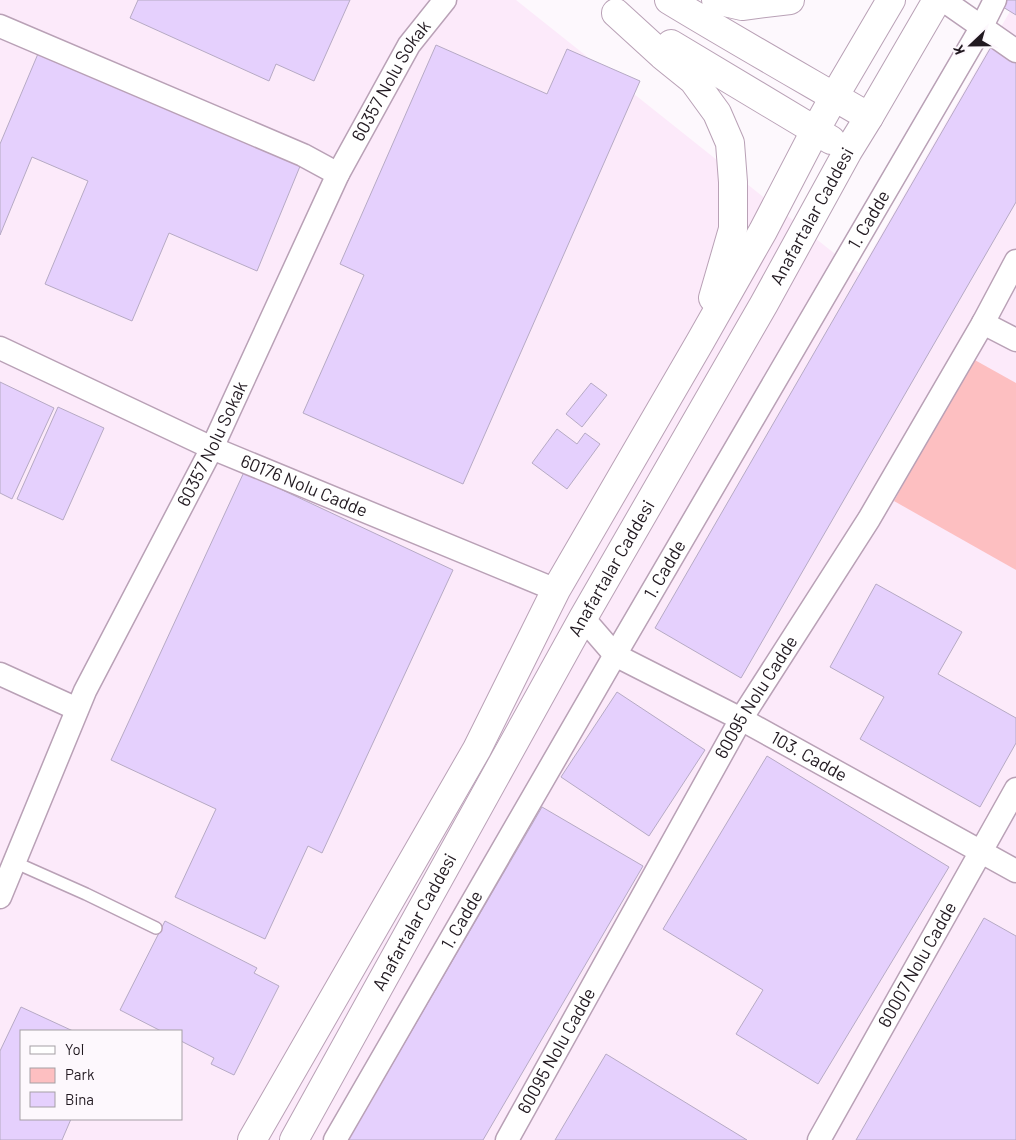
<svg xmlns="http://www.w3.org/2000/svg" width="1016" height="1140" viewBox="0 0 1016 1140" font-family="Barlow,sans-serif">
	<rect width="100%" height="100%" fill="#fdf8fd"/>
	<path fill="#fceafa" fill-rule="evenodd" d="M0 0H516L859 273 1016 1V1140H0ZM21 1031H181V1119H21Z"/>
	<path fill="#fdbfc1" d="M973 359 1016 383V570L894 501Z"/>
	<path fill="#e5d0fd" stroke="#b6aac4" d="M138 0H350L314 81 276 64 269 81 130 18Z
		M1001 0H1016V15L998 4Z
		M436 45 547 94 567 49 640 81 463 484 303 413 364 275 340 264Z
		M991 47 1016 62V202L741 678 655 628Z
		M40 49 303 159 257 271 169 233 132 321 45 284 88 181 32 157 0 235V144Z
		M0 382 54 408 12 499 0 493Z
		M591 383 607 395 582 427 566 414Z
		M58 407 104 428 63 520 17 499Z
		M557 429 577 444 585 433 600 444 567 489 532 463Z
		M244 472 453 570 322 853 308 846 265 939 175 897 216 809 111 760Z
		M876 584 962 632 938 674 1016 718V743L980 807 860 739 884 697 830 667Z
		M617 692 705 750 649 836 561 777Z
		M767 756 949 867 818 1084 736 1034 763 990 663 929Z
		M542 807 643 866 483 1140H348Z
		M984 918 1016 936V1140H856Z
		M165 921 257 968 254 973 279 986 234 1075 211 1064 214 1058 181 1041V1031H161L120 1010Z
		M21 1007 73 1031H21V1119H71L62 1140H0V1051Z
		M606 1054 747 1140H555Z"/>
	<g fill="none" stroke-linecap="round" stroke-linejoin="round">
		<g stroke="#b9a1b6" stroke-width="14">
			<path id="lane" d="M14 862 86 894 156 928"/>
		</g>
		<g stroke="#b9a1b6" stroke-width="25">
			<g id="street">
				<path d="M943 0 1016 51"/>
				<path d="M0 26 303 155 338 174"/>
				<path d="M983 323 1016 340"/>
				<path id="s1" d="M0 348 212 448 556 590"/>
				<path id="s2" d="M583 618 615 655 741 719 1016 871"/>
				<path d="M0 674 77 709"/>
				<path id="s3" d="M0 897 85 691 212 448 338 174 409 45 445 0"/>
				<path id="s4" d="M335 1140 615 655 981 28 995 0"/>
				<path id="s5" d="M507 1140 741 719 869 519 983 323 1016 261"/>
				<path id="s6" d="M819 1140 1016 789"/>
			</g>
		</g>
		<g stroke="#b9a1b6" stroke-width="30">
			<path id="secondary" d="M834 97 891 0
				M869 117 937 0"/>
		</g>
		<g stroke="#b9a1b6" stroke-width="30">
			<g id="primary">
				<path d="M716 0 742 6 790 0"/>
				<path d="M616 13 662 55 693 80 717 113 730 143 733 182V229L713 298"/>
				<path d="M671 44 831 140"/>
				<path d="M252 1140 477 749 556 590 700 342 763 231 815 131 834 97"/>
				<path id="s7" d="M294 1140 583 618 764 304 848 151 869 117C802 78 735 40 669 0"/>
			</g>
		</g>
		<use href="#lane" stroke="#fff" stroke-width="11"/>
		<use href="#street" stroke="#fff" stroke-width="22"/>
		<use href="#secondary" stroke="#fff" stroke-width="28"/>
		<use href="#primary" stroke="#fff" stroke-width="28"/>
	</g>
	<g text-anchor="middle" stroke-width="4" stroke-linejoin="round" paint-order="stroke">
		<g font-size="18" fill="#211920" stroke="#fdf8fd">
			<text dy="6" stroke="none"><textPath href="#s3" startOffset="906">60357 Nolu Sokak</textPath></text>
			<text dy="6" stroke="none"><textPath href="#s7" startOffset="1059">Anafartalar Caddesi</textPath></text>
			<text dy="6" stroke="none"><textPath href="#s4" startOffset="1064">1. Cadde</textPath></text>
			<text dy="6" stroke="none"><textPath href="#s3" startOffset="501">60357 Nolu Sokak</textPath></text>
			<text dy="6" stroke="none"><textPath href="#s1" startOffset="334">60176 Nolu Cadde</textPath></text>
			<text dy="6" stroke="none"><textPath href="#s7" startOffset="654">Anafartalar Caddesi</textPath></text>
			<text dy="6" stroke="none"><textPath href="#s4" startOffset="659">1. Cadde</textPath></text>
			<text dy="6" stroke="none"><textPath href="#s5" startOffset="508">60095 Nolu Cadde</textPath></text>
			<text dy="6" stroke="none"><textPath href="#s2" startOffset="268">103. Cadde</textPath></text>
			<text dy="6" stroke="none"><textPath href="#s4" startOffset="254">1. Cadde</textPath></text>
			<text dy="6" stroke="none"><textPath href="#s7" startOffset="249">Anafartalar Caddesi</textPath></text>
			<text dy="6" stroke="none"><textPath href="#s6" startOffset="201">60007 Nolu Cadde</textPath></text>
			<text dy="6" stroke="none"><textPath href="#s5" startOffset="102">60095 Nolu Cadde</textPath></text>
		</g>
	</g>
	<rect x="20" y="1030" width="162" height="90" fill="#fdf8fd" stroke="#a59fa5"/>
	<rect x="30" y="1046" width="25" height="8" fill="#ffffff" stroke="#a59fa5"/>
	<text x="65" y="1055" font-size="15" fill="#211920">Yol</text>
	<rect x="30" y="1068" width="25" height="15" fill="#fdbfc1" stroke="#a59fa5"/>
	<text x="65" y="1080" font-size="15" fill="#211920">Park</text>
	<rect x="30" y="1092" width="25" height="15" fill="#e5d0fd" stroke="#a59fa5"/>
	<text x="65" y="1105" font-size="15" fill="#211920">Bina</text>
	<g transform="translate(971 45) rotate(248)" stroke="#fdf8fd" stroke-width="4" paint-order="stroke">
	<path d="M0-4L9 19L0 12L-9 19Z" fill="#211920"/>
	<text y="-8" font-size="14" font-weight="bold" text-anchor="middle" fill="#211920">K</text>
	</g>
</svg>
